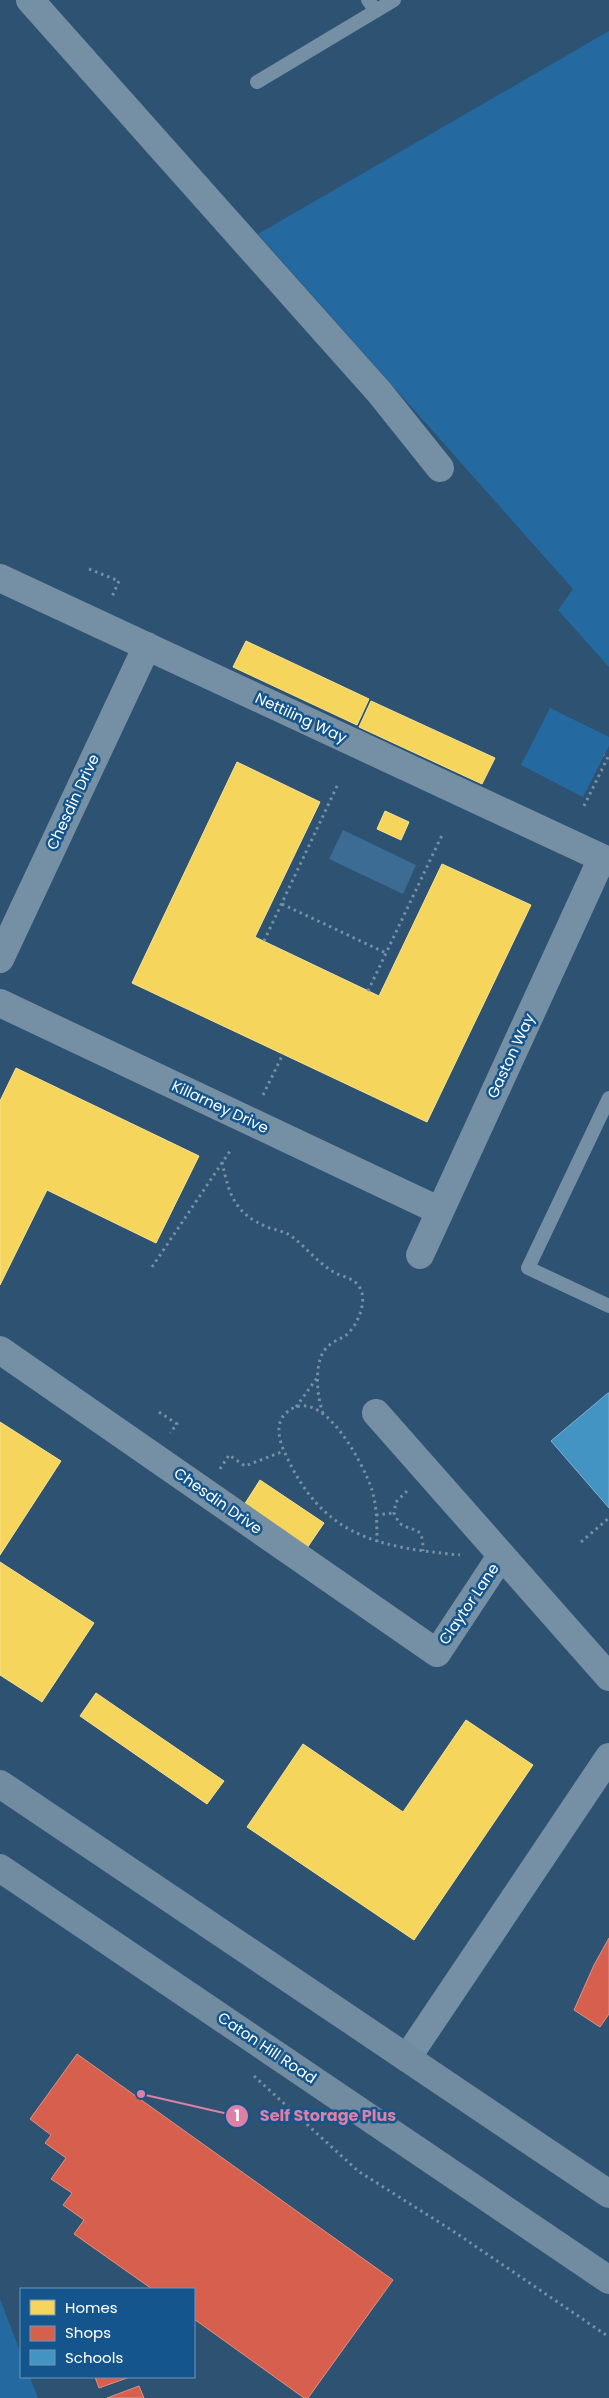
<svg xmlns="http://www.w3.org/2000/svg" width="609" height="2398" viewBox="0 0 609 2398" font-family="Poppins,sans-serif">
	<rect width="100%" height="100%" fill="#2e5271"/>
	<path fill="#246aa1" d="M609 31V667L558 610 573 589 258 234Z
		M550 708 609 737V746L583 797 521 765Z
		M0 2299 21 2354V2377H30L38 2398H0Z"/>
	<path fill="#3c6b93" d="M343 830 416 865 403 894 329 859Z"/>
	<path fill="#f6d55c" stroke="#f9e28d" d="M246 641 369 699 357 725 233 667Z
		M371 701 495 758 482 784 359 727Z
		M237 762 320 802 255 937 379 996 442 864 531 905 427 1122 132 983Z
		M385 811 409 822 401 840 377 829Z
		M16 1068 199 1156 156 1243 47 1190 0 1285V1101Z
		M0 1422 61 1461 0 1555Z
		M260 1480 324 1523 307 1548 244 1505Z
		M0 1562 94 1623 42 1702 0 1675Z
		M96 1693 224 1781 207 1804 80 1716Z
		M466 1720 533 1765 414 1940 247 1827 303 1744 403 1812Z"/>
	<path fill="#d6604d" stroke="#e29082" d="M609 1938V2014L600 2027 574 2010 594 1965Z
		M77 2054 393 2280 308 2398H304L194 2319V2289H152L74 2234 84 2220 63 2205 72 2193 51 2179 66 2158 45 2143 51 2135 30 2119Z
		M95 2377H130L99 2388Z
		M139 2386 144 2398H107Z"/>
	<path fill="#4393c3" stroke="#7bb3d5" d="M608 1393H609V1508L551 1441Z"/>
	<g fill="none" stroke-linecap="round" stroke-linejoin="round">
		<path stroke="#758fa5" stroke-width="3" stroke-dasharray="2.5 4" stroke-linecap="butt" d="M89 569 119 581 111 599
			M584 806 608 757 604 755
			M282 904 386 953
			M264 941 338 784
			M368 991 443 833
			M263 1095 283 1054
			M222 1162C229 1194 234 1213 267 1227 275 1230 284 1231 291 1236 305 1246 317 1262 332 1271 341 1277 354 1277 360 1288 368 1302 357 1327 345 1336 338 1340 329 1343 324 1351 314 1365 317 1398 323 1413
			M152 1267 230 1151
			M296 1407 317 1378
			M159 1412 177 1424 170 1433
			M220 1469 229 1455 245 1466 284 1451
			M407 1491 396 1502 394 1513 399 1523C416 1534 423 1524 423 1551
			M376 1515 394 1513
			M377 1542C377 1525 377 1507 372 1490 364 1465 320 1379 285 1414 275 1424 279 1441 285 1453 322 1536 376 1547 460 1555
			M581 1542 609 1518
			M254 2076 358 2171 453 2231 609 2337"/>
		<path stroke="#758fa5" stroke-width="14" d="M368 0 376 11
			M257 82 394 0
			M609 1098 528 1268 609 1306"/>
		<path stroke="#758fa5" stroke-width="28" d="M30 0 380 393 440 468
			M0 578 602 858 420 1255
			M0 959 147 646
			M0 1003 440 1211
			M0 1350 437 1653 501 1556
			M376 1413 609 1677
			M407 2058 609 1757"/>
		<path stroke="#718ba1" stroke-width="28" d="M0 1784 609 2194
			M0 1868 609 2280"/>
	</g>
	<g text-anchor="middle" stroke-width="5" stroke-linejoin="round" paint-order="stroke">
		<g font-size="15" fill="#fff" stroke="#13558c">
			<text transform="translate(301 718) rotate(25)" y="5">Nettiling Way</text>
			<text transform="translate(73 802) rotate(-65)" y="5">Chesdin Drive</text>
			<text transform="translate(511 1056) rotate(-65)" y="5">Gaston Way</text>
			<text transform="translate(220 1107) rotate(25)" y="5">Killarney Drive</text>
			<text transform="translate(218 1501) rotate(35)" y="5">Chesdin Drive</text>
			<text transform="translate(469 1604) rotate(-56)" y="5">Claytor Lane</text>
			<text transform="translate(267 2048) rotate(34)" y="5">Caton Hill Road</text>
		</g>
	</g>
	<path fill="none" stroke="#dd80a5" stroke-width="2" d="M141 2094L237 2116"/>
	<g fill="#dd80a5" stroke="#13558c" stroke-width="2">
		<circle cx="141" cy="2094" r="5"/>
		<circle cx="237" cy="2116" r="12"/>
	</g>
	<g font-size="15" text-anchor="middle" font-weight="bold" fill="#fff">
		<text x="237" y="2121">1</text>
	</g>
	<g font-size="16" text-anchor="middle" font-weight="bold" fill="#dd80a5" stroke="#13558c" stroke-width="5" stroke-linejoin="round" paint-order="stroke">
		<text x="328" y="2121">Self Storage Plus</text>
	</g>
	<rect x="20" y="2288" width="175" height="90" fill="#13558c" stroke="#7199ba"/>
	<rect x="30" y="2300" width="25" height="15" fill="#f6d55c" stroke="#7199ba"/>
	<text x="65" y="2313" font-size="15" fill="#ffffff">Homes</text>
	<rect x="30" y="2326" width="25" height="15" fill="#d6604d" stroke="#7199ba"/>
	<text x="65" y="2338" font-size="15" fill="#ffffff">Shops</text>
	<rect x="30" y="2350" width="25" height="15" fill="#4393c3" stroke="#7199ba"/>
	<text x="65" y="2363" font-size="15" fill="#ffffff">Schools</text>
</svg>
